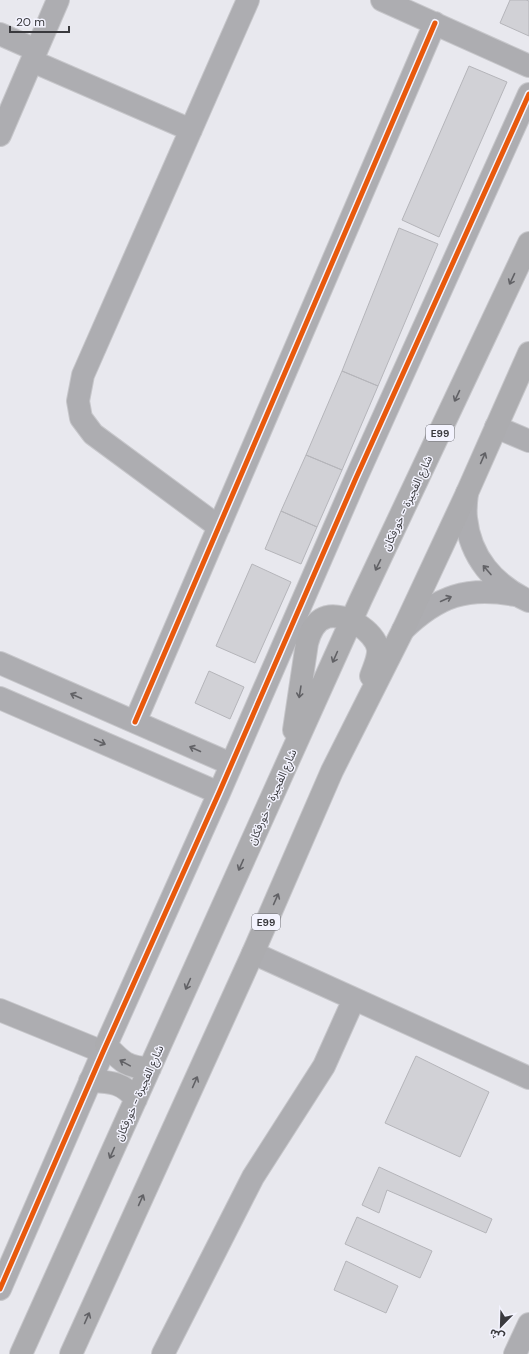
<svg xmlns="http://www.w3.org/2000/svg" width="529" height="1354" viewBox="0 0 529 1354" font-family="'DM Sans','Noto Sans Arabic',sans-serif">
	<rect width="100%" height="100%" fill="#e8e8ee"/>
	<path fill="#d1d1d6" stroke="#b5b5ba" d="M510 0H526L529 1V36L500 23Z
		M469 66 507 82 439 237 402 220Z
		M399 228 438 244 378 386 342 371Z
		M342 371 378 386 342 470 306 455Z
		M306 455 342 470 317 527 281 511Z
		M281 511 317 527 301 564 265 549Z
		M252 564 291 582 255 663 216 646Z
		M209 671 244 687 230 719 195 703Z
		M416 1056 489 1092 460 1157 385 1123Z
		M379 1167 492 1219 486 1233 387 1190 379 1213 362 1205Z
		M357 1217 432 1251 420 1278 345 1244Z
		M346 1261 398 1286 386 1313 334 1290Z"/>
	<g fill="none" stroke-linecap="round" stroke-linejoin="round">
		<g stroke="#c6c6ca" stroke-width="24">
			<path id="minor" d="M382 0 529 66
				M0 34 36 50
				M32 61 191 130
				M0 135 58 0
				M496 427 529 441
				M467 493C466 501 465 510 466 518 470 557 494 585 529 601
				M219 527 93 434 81 418 78 401 83 375 248 0
				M403 630C438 596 467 586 515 595
				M0 663 231 764
				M0 698 219 793
				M135 722 435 23
				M253 953 529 1078
				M0 1010 103 1052
				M0 1289 103 1052 219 793 356 478 529 94
				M163 1354 253 1177 324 1066 354 999
				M515 1354 529 1324"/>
		</g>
		<g stroke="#c6c6ca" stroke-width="24">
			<path id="highway" d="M294 730 307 643C310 632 315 620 327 617 344 612 375 631 378 649 379 658 374 667 371 676
				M106 1045C121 1061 127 1068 150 1068
				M90 1081C111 1082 122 1082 136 1099
				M21 1354 361 599 529 243
				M71 1354 253 953 332 771 403 630 467 493 529 353"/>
		</g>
		<use href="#minor" stroke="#adadb1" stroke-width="22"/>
		<use href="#highway" stroke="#acacaf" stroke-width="22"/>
		<g stroke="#f3f3fe" stroke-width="8">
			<path id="cycleway" d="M135 722 435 23
				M0 1289 103 1052 219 793 356 478 529 94"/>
		</g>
		<use href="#cycleway" stroke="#e8590c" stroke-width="5"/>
	</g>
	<defs><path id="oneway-shaft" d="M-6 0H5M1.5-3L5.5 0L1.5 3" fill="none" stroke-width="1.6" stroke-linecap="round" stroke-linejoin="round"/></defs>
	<g stroke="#616165">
		<use href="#oneway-shaft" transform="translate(512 279) rotate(115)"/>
		<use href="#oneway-shaft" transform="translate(457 396) rotate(115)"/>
		<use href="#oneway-shaft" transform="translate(483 458) rotate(-66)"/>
		<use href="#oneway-shaft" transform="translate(378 565) rotate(116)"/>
		<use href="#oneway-shaft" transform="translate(335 657) rotate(114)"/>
		<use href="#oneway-shaft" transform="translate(300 692) rotate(99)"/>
		<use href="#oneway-shaft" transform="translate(241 865) rotate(114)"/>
		<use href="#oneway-shaft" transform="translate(276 899) rotate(-66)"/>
		<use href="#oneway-shaft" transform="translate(188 984) rotate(114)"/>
		<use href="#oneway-shaft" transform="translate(125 1063) rotate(-151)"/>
		<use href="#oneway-shaft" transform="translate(195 1082) rotate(-66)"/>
		<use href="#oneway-shaft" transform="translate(112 1153) rotate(114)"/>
		<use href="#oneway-shaft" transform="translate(141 1200) rotate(-66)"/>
		<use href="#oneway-shaft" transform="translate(87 1318) rotate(-66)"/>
	</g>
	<g stroke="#626266">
		<use href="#oneway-shaft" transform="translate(487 570) rotate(-131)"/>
		<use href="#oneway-shaft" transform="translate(446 599) rotate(-24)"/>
		<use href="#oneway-shaft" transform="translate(76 696) rotate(-156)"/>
		<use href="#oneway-shaft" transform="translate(100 742) rotate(24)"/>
		<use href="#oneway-shaft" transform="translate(195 749) rotate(-156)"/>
	</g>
	<g text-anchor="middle" stroke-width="3" stroke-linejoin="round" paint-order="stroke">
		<g fill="#f3f3fe" stroke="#717177" stroke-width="1">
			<rect x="426" y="425" width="28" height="16" rx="3"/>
			<rect x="252" y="914" width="28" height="16" rx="3"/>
		</g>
		<g font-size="10" font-weight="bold" fill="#39393d">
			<text x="440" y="437">E99</text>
			<text x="266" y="926">E99</text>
		</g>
		<g font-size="11" fill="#39393d" stroke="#f3f3fe">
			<text transform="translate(407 503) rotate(-65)" y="4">شارع الفجيرة - خورفكان</text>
			<text transform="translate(272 797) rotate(-66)" y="4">شارع الفجيرة - خورفكان</text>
			<text transform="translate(139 1093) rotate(-66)" y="4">شارع الفجيرة - خورفكان</text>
		</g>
	</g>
	<g transform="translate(501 1326) rotate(203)" stroke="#f3f3fe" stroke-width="3" paint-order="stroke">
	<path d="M0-3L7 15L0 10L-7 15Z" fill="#39393d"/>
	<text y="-6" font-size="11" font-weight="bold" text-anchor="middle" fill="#39393d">ش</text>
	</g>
	<path d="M10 26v6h59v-6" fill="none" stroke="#39393d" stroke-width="2"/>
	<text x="16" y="26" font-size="12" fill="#39393d" stroke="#f3f3fe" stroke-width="3" paint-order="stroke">20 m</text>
</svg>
